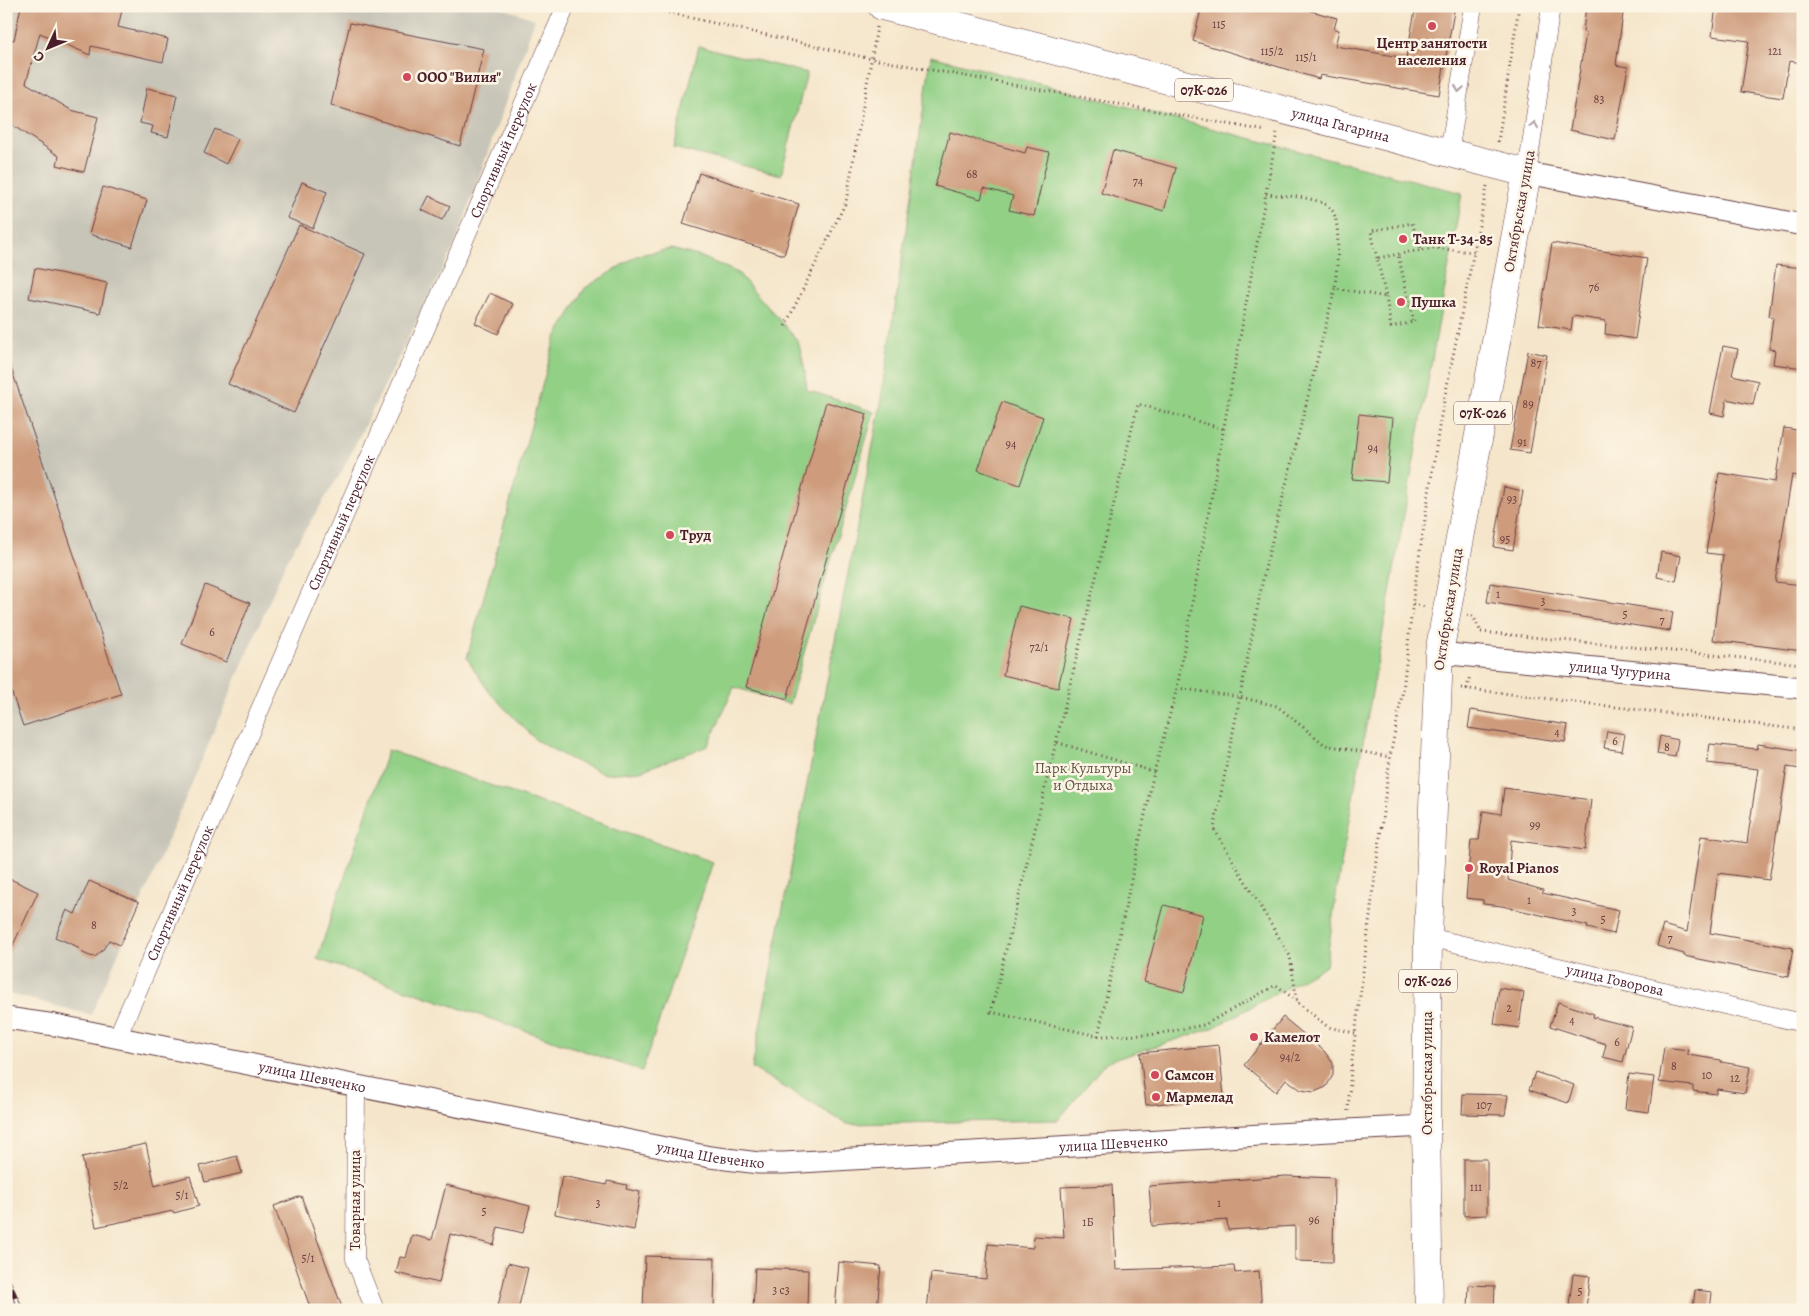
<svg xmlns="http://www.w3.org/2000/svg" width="1809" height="1316" viewBox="0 0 1809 1316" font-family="Alegreya,serif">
	<rect width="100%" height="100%" fill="#fcf5e5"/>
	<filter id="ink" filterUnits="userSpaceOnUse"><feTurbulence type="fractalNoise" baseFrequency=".02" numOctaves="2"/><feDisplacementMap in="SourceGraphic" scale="10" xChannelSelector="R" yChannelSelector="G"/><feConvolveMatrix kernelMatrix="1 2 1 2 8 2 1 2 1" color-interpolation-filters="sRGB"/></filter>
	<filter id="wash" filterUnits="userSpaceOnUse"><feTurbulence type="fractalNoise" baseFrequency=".0096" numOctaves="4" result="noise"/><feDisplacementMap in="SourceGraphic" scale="20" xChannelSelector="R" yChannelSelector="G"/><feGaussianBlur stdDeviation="1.12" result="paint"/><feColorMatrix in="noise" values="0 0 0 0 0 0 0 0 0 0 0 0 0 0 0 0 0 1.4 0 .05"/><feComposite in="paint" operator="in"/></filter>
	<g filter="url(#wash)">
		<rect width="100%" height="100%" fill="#f5e6cb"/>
		<path fill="#c7c5b8" d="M6 6H496L535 19 456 242 342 471 288 557 150 882 91 1015 6 993Z"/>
		<path fill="#92d086" stroke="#6e7858" d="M699 46 807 73 781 175 674 148Z
			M931 56 1462 193 1338 881 1326 966 1213 1028 1106 1062 1058 1120 847 1124 752 1068 882 398Z
			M671 249 702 257 738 273 798 341 804 365 807 390 874 412 789 704 734 687 708 746 640 771 605 774 570 759 536 740 489 692 467 658 555 339 585 288 638 255Z
			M388 750 713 862 642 1071 317 959Z"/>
		<g id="blocks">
			<path fill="#ce9c7d" d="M21 6H86L101 9 102 6H123L118 27 168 39 163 62 91 46 90 55 40 33 26 83 71 110 98 117 84 172 57 165 59 156 6 121V38L14 40Z
				M1202 6H1292L1337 18 1334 29 1339 30 1335 46 1406 58 1416 6H1455L1439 95 1320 75 1319 79 1193 41Z
				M1586 6H1624L1616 65 1628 67 1615 140 1570 130 1586 33 1583 32Z
				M1716 6H1803V63L1789 61 1783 98 1741 92 1749 41 1712 36Z
				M350 23 484 49 460 146 331 105Z
				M147 88 177 95 168 137 151 133 153 126 140 123Z
				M215 129 238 139 226 164 204 153Z
				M950 132 1025 153 1027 147 1049 152 1034 216 1009 210 1013 196 984 188 981 199 935 186Z
				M1113 150 1176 168 1164 211 1101 193Z
				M699 173 799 204 784 255 683 224Z
				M302 182 327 192 313 228 287 218Z
				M103 187 147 200 132 247 89 234Z
				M429 196 450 206 442 220 422 210Z
				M299 225 365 254 294 413 228 384Z
				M1552 243 1647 258 1635 339 1605 334 1606 321 1573 316 1571 330 1539 325Z
				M1776 265 1803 268V368L1773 364 1775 350 1769 349 1773 317 1769 316Z
				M35 268 107 283 100 313 29 298Z
				M490 293 513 304 498 334 475 323Z
				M1723 346 1738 349 1732 375 1758 381 1753 405 1727 399 1724 416 1710 413Z
				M1528 351 1547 355 1530 453 1510 450Z
				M9 362 121 694 23 726 6 676V363Z
				M826 402 867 414 787 699 746 687Z
				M1002 402 1043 417 1020 485 978 470Z
				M1359 414 1393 418 1387 482 1352 479Z
				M1784 428 1803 431V477L1792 475 1775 582 1803 585V651L1713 640 1723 555 1706 553 1719 473 1775 482Z
				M1504 487 1523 491 1513 550 1494 547Z
				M1661 552 1681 556 1676 581 1657 577Z
				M1490 583 1673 612 1670 631 1487 602Z
				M205 585 250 603 226 662 182 644Z
				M1019 606 1074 619 1058 688 1003 675Z
				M1471 710 1549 723V722L1568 725 1565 742 1468 728Z
				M1607 731 1625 734 1622 751 1604 748Z
				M1660 736 1678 740 1675 757 1657 754Z
				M1710 744 1757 749 1758 744 1803 751 1801 769 1787 767 1769 880 1718 873 1710 933 1793 948 1788 977 1684 956V954L1657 946 1663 925 1687 932 1701 836 1747 843 1758 769 1707 763Z
				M1504 788 1591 800 1585 850 1511 840 1508 880 1543 890 1542 893 1619 910 1614 934 1587 928 1588 926 1502 906 1483 904V900L1466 898 1471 840H1479L1483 811 1501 814Z
				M6 877 38 892 6 960Z
				M89 881 139 902 120 945 109 940 102 951 95 957 90 956 83 953 76 946 55 937 67 910 75 914Z
				M1164 905 1203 915 1184 992 1144 982Z
				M1499 988 1524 992 1519 1028 1494 1024Z
				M1558 1002 1594 1014 1593 1017 1632 1027 1623 1062 1603 1057 1606 1044 1550 1026Z
				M1283 1017 1324 1051 1333 1063V1075L1326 1087 1314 1092 1301 1090 1286 1079 1276 1092 1244 1065Z
				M1219 1045 1224 1097 1146 1105 1140 1053Z
				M1664 1047 1688 1050V1055L1721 1060V1062L1750 1067 1745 1093 1717 1089 1716 1094 1693 1091V1086L1659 1082Z
				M1535 1072 1574 1085 1568 1103 1529 1090Z
				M1629 1074 1654 1077 1649 1112 1625 1109Z
				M1463 1094 1508 1095 1505 1115 1462 1114Z
				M146 1144 155 1186 190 1176 199 1206 174 1213 173 1211 96 1227 82 1157Z
				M237 1156 242 1173 205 1182 200 1166Z
				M1464 1159H1487V1215L1464 1216Z
				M562 1176 607 1185V1181L627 1185 626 1189 640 1192 634 1230 555 1214Z
				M1286 1176 1334 1178 1333 1262 1295 1261V1226L1228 1230 1227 1220 1152 1226 1149 1186Z
				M446 1185 530 1206 523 1233 498 1227 494 1245 450 1234 439 1283 396 1273 400 1257 406 1258 412 1235 432 1240Z
				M1112 1185 1116 1270 1234 1266 1235 1273 1259 1271 1262 1310H927L931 1273 986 1279 988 1244 1033 1248 1034 1236 1064 1238 1061 1187Z
				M301 1196 305 1206 343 1310H311L274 1206Z
				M645 1256 715 1258 714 1310H643Z
				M839 1262 881 1266 877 1310H835Z
				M508 1263 528 1268 518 1310 498 1306Z
				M755 1268 808 1270 807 1310H753Z
				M1573 1274 1590 1276 1586 1308 1569 1305Z
				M1469 1285 1495 1286 1494 1309 1468 1308Z
				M1695 1290 1712 1292 1710 1310H1693Z"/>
		</g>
	</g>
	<g filter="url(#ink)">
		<use href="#blocks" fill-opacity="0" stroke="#643d43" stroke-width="1"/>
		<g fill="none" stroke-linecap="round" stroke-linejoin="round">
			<g stroke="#643d43" stroke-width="19">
				<g id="minor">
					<path d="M1449 153 1473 6"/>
					<path d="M1527 173 1551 6"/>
					<path id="s1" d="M1428 937 1803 1023"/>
					<path id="s2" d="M117 1038 566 6"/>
					<path d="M356 1086 355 1259 375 1310"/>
				</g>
			</g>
			<g stroke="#643d43" stroke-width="23">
				<g id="tertiary">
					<path d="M1527 173 1803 225"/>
					<path id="s3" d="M1439 653 1803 688"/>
					<path id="s4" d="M6 1018 55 1025 710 1157 759 1163H784L1347 1130 1426 1126"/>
				</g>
			</g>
			<g stroke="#643d43" stroke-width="29">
				<g id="primary">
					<path id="s5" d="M882 6 1527 173 1439 653 1428 937 1426 1126 1429 1310"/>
				</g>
			</g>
			<path stroke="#643d43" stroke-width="3" stroke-dasharray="1 4" stroke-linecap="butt" d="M639 6 872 59 1266 131
				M1498 142 1519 6
				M1266 194C1283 196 1318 196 1330 208 1343 219 1336 271 1335 288
				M1377 258 1371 231 1412 223 1421 250
				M1386 297 1391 327 1414 322 1398 255
				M785 326 846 202 877 27
				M1413 604 1425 607
				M1467 615 1473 616 1481 632
				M1481 632 1803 664
				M1177 688 1240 697 1277 706 1325 745 1390 757
				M1461 688 1803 730
				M1467 689 1470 675
				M1056 742 1138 404 1224 429
				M1154 772 1056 742 991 1012 1098 1036 1150 1035 1204 1025 1276 985 1297 1001
				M1355 1033 1328 1027 1297 1002 1290 956 1214 829 1265 569 1335 288 1386 297 1377 258 1433 248 1474 252
				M1098 1036 1154 772 1177 688 1277 132
				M1348 1111 1351 1068 1390 757 1403 690 1414 591 1440 421 1487 186"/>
			<use href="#minor" stroke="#fff" stroke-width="18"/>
			<use href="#tertiary" stroke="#fff" stroke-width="21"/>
			<use href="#primary" stroke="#fff" stroke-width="28"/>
			<g stroke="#4a1f2b" stroke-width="5.5">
				<path id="rail" d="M6 1277 21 1310"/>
			</g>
			<use href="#rail" stroke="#fcf5e5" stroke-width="4" stroke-dasharray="11" stroke-linecap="butt"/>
		</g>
		<defs><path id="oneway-chevron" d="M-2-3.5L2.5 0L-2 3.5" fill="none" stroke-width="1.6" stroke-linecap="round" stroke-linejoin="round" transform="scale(1.25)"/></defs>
		<g stroke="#ae9aa0">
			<use href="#oneway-chevron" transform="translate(1459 89) rotate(99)"/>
			<use href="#oneway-chevron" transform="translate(1534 125) rotate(-82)"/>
		</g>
	</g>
	<g fill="#d1495b" stroke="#fcf5e5" stroke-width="2">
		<circle cx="1432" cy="26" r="5"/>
		<circle cx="407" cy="77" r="5"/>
		<circle cx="1403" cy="239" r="5"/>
		<circle cx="1401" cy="302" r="5"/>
		<circle cx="670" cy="535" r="5"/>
		<circle cx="1469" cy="868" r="5"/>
		<circle cx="1254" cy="1037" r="5"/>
		<circle cx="1155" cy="1075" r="5"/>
		<circle cx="1156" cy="1097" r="5"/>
	</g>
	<g text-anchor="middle" stroke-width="5" stroke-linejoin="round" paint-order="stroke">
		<g font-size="12" fill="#6b3e40">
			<text x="1219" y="28">115</text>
			<text x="1272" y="55">115/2</text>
			<text x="1775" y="55">121</text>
			<text x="1306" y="61">115/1</text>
			<text x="1599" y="103">83</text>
			<text x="972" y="178">68</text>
			<text x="1138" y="185">74</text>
			<text x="1594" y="291">76</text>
			<text x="1536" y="367">87</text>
			<text x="1528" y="408">89</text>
			<text x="1522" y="446">91</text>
			<text x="1011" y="448">94</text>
			<text x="1373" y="452">94</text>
			<text x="1512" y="503">93</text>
			<text x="1505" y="543">95</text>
			<text x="1498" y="598">1</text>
			<text x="1543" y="605">3</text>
			<text x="1625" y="618">5</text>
			<text x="1662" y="624">7</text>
			<text x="212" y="636">6</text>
			<text x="1039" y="651">72/1</text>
			<text x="1557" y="736">4</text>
			<text x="1615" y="745">6</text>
			<text x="1667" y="751">8</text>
			<text x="1535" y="829">99</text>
			<text x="1529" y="904">1</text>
			<text x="1574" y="915">3</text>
			<text x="1603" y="923">5</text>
			<text x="94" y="929">8</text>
			<text x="1670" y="942">7</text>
			<text x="1509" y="1012">2</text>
			<text x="1572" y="1024">4</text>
			<text x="1617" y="1046">6</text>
			<text x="1290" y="1061">94/2</text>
			<text x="1674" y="1070">8</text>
			<text x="1707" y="1079">10</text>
			<text x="1735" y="1082">12</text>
			<text x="1484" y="1109">107</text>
			<text x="121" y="1189">5/2</text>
			<text x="1476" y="1191">111</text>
			<text x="182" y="1199">5/1</text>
			<text x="598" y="1207">3</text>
			<text x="1219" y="1207">1</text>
			<text x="484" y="1215">5</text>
			<text x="1314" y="1224">96</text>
			<text x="1088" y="1226">1Б</text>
			<text x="308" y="1262">5/1</text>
			<text x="781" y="1294">3 с3</text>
			<text x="1580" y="1295">5</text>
		</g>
		<g fill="#fcf5e5" stroke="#7f5f63" stroke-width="1">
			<rect x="1175" y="78.5" width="58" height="23" rx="4"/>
			<rect x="1454" y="401.5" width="58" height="23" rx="4"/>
			<rect x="1399" y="969.5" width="58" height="23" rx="4"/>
		</g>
		<g font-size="14" font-weight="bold" fill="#4a1f2b">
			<text x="1204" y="95">07К-026</text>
			<text x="1483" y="418">07К-026</text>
			<text x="1428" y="986">07К-026</text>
		</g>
		<g font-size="15" font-weight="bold" fill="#4a1f2b" stroke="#fcf5e5" text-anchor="start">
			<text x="1432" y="48" text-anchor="middle">Центр занятости<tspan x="1432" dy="17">населения</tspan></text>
			<text x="417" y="82">ООО "Вилия"</text>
			<text x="1413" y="244">Танк Т-34-85</text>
			<text x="1411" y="307">Пушка</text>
			<text x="680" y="540">Труд</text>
			<text x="1479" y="873">Royal Pianos</text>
			<text x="1264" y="1042">Камелот</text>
			<text x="1165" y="1080">Самсон</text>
			<text x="1166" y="1102">Мармелад</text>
		</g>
		<g font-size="15" fill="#4a1f2b" stroke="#fcf5e5">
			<text dy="5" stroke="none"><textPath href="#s5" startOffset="474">улица Гагарина</textPath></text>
			<text dy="5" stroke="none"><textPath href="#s2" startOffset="968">Спортивный переулок</textPath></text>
			<text transform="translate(1519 211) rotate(-80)" y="5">Октябрьская улица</text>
			<text dy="5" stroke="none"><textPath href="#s2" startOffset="562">Спортивный переулок</textPath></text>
			<text transform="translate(1448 609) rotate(-81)" y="5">Октябрьская улица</text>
			<text dy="5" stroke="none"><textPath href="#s3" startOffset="182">улица Чугурина</textPath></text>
			<text dy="5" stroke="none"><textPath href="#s2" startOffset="158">Спортивный переулок</textPath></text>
			<text dy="5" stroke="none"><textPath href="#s1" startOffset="192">улица Говорова</textPath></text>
			<text transform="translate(1427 1073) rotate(-90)" y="5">Октябрьская улица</text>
			<text dy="5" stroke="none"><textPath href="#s4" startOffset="312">улица Шевченко</textPath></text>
			<text dy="5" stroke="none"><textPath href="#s4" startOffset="1122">улица Шевченко</textPath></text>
			<text dy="5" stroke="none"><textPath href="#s4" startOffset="718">улица Шевченко</textPath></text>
			<text transform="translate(355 1200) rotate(-90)" y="5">Товарная улица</text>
		</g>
		<g font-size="15" fill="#605446" stroke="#fcf5e5">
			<text x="1083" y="773">Парк Культуры<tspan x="1083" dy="17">и Отдыха</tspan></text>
		</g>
	</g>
	<rect width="1809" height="1316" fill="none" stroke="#fcf5e5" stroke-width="25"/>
	<g transform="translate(48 48) rotate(226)" stroke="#fcf5e5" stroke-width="4" paint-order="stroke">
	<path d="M0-4L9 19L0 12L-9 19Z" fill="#4a1f2b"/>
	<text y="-8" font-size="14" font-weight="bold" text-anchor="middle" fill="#4a1f2b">С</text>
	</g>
</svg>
